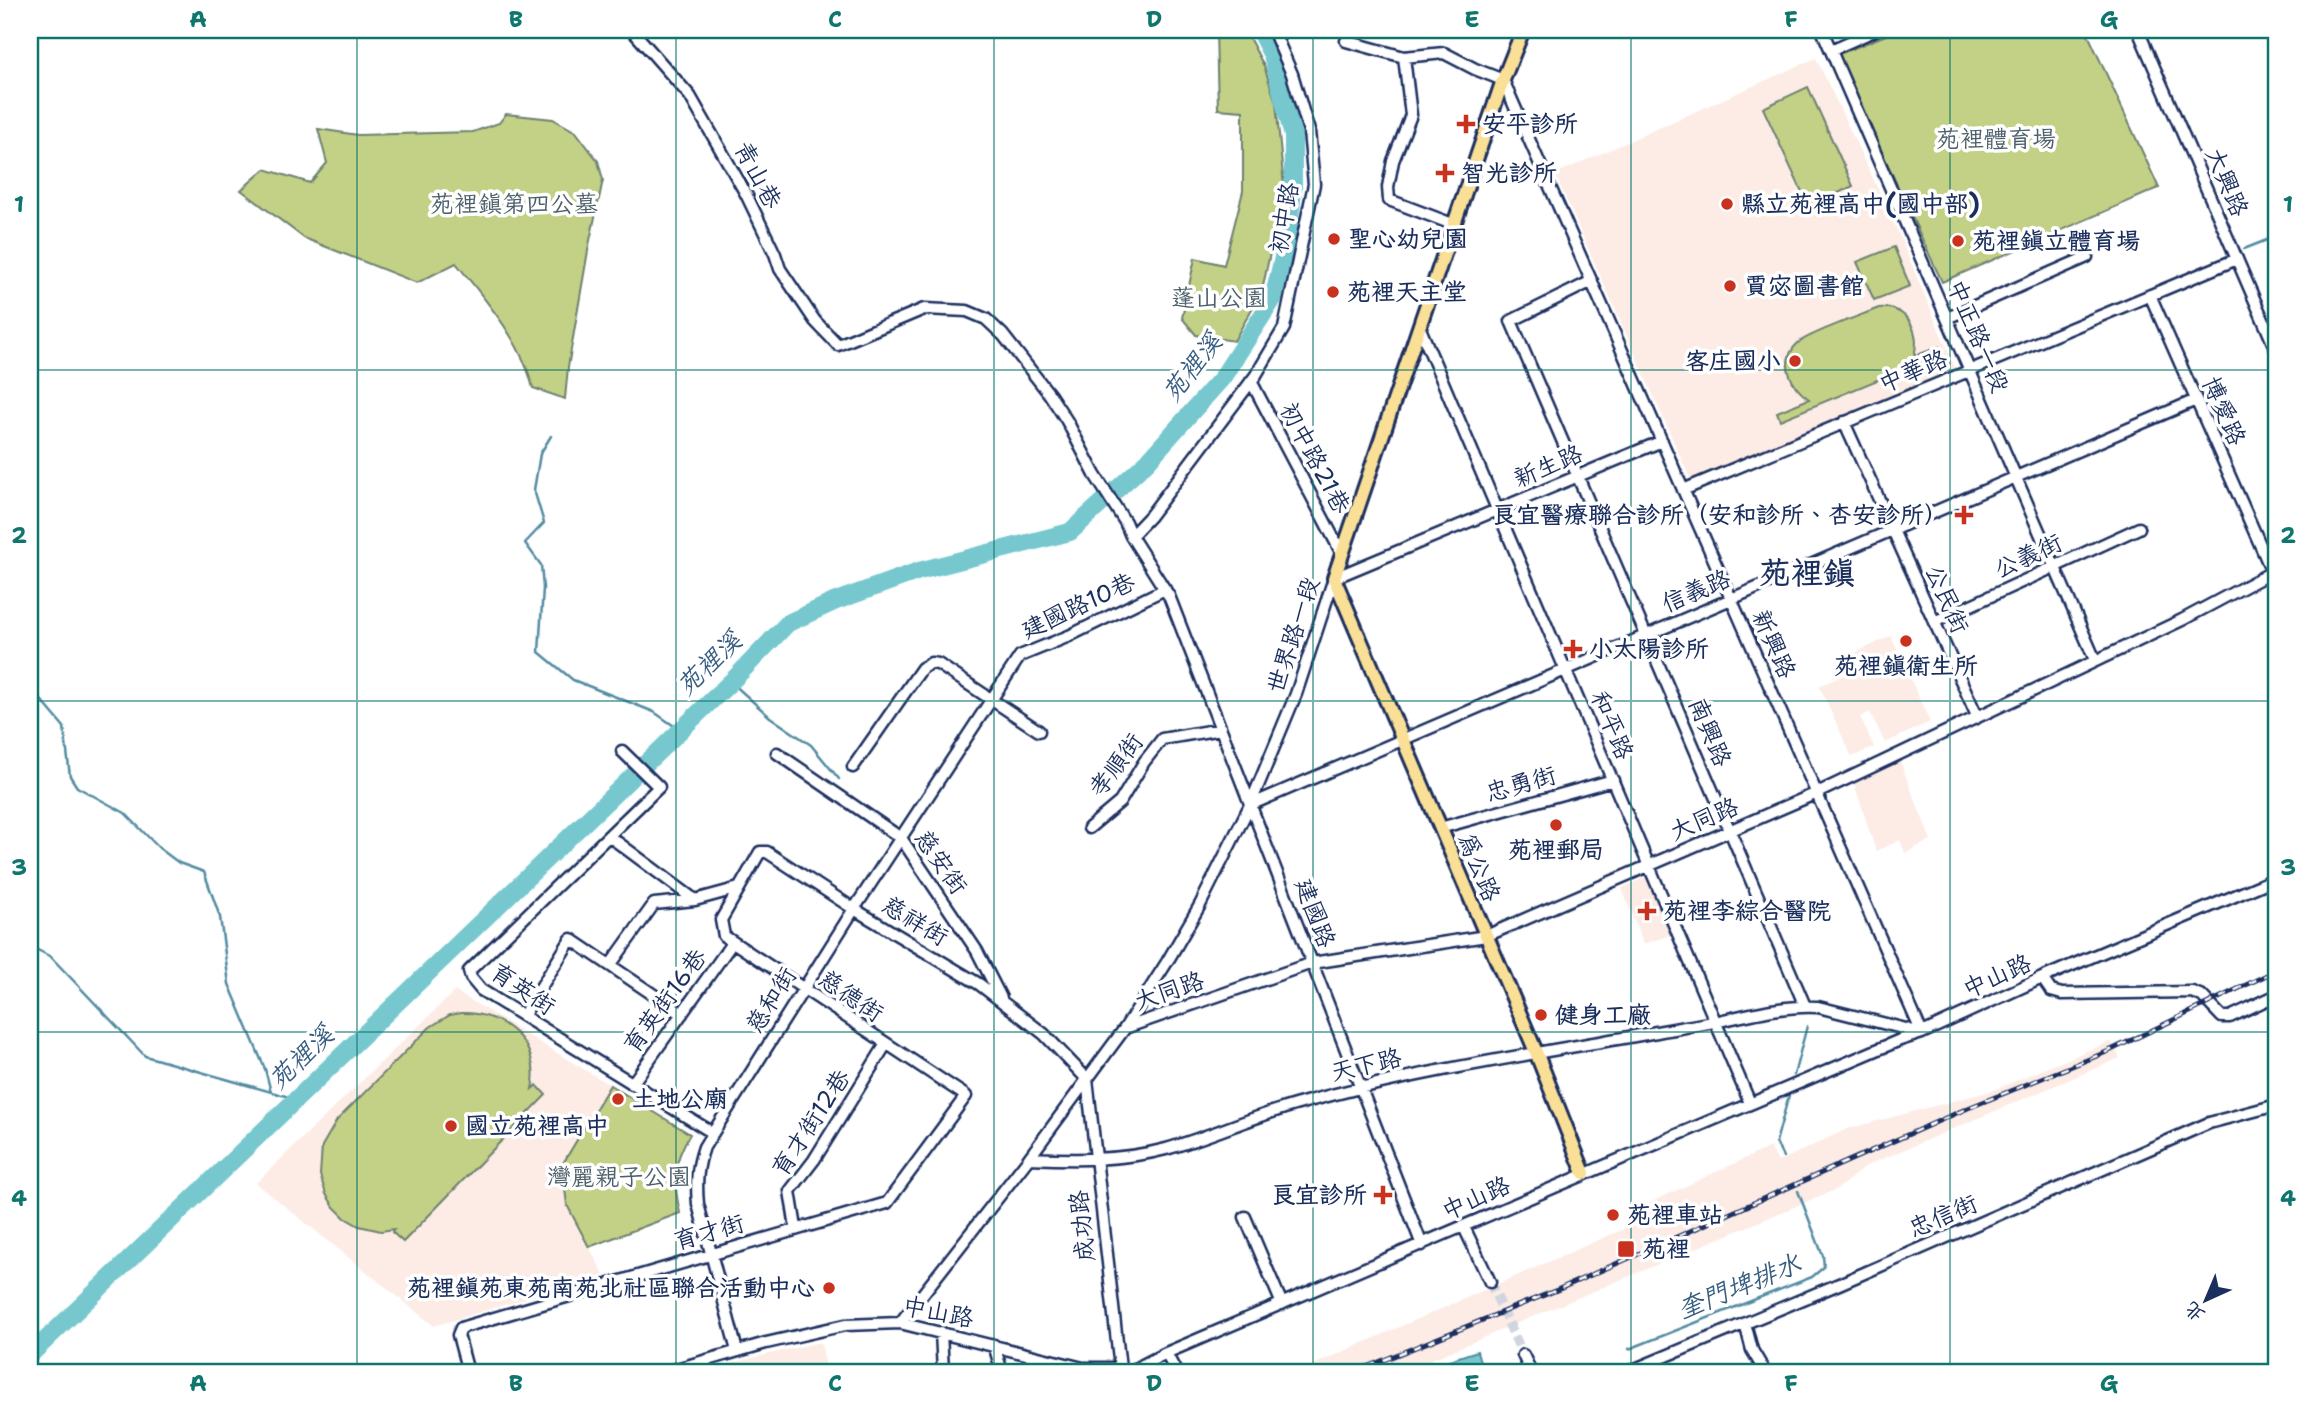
<svg xmlns="http://www.w3.org/2000/svg" width="2307" height="1402" viewBox="0 0 2307 1402" font-family="'Shantell Sans','LXGW WenKai TC',sans-serif">
	<rect width="100%" height="100%" fill="#fff"/>
	<filter id="ink" filterUnits="userSpaceOnUse"><feTurbulence type="fractalNoise" baseFrequency=".0143" numOctaves="2"/><feDisplacementMap in="SourceGraphic" scale="14" xChannelSelector="R" yChannelSelector="G"/><feConvolveMatrix kernelMatrix="1 2 1 2 8 2 1 2 1" color-interpolation-filters="sRGB"/></filter>
	<g filter="url(#ink)">
		<path fill="#fcece5" d="M1816 58 1899 234 1955 368 1692 483 1555 174Z
			M1891 636 1930 722 1885 743 1870 712 1860 717 1874 747 1852 757 1819 686 1846 674 1840 660Z
			M1899 759 1931 840 1905 853 1900 840 1876 851 1853 780Z
			M1648 876 1674 934 1643 944 1622 888Z
			M455 991 613 1087 567 1205 604 1275 434 1326 256 1183Z
			M2111 1041 2120 1058 1868 1165 1837 1189 1401 1372H1297L1651 1217 1645 1205 1770 1147 1778 1162 1847 1129 1991 1091Z
			M821 1342 827 1372H705L735 1362Z"/>
		<path fill="#c2d185" stroke="#6e8072" stroke-width="2" d="M1216 30H1245L1264 66 1276 103 1284 187 1262 291 1234 341 1196 335 1182 318 1195 258 1224 265 1243 191V111L1218 109Z
			M1898 30H2086L2159 188 1942 282 1837 55Z
			M1808 87 1853 186 1809 207 1763 108Z
			M506 114 553 119 576 132 598 161 603 180 589 245 568 367 565 399 533 388C522 341 486 301 456 263L417 283 304 238 241 190 265 169 310 183 327 163 318 129 358 135 473 132 499 123Z
			M1894 247 1910 286 1874 300 1857 262Z
			M1879 308C1907 306 1921 331 1914 356L1939 347 1941 354 1780 420 1777 412 1809 399C1791 387 1778 361 1798 343 1809 333 1862 315 1879 308Z
			M461 1013C504 1012 542 1044 532 1089L537 1085 546 1095 403 1242 392 1232 394 1229 381 1231 359 1226 345 1218 334 1207 326 1194 320 1175 322 1146 337 1120 430 1027 450 1015Z
			M610 1085 690 1134C672 1164 673 1180 680 1213L589 1247 567 1205 562 1165Z"/>
		<path fill="#76c8ce" stroke="#528ba1" stroke-width="2" d="M1477 1351 1483 1372H1432L1431 1366Z"/>
		<g fill="none" stroke-linecap="round" stroke-linejoin="round">
			<path stroke="#528ba1" stroke-width="2.5" d="M2244 249 2277 236
				M551 436 540 454 534 490 544 523 525 543 541 565 543 588 539 652 573 680 654 712 680 730
				M30 680 32 689 64 727 70 776 77 787 125 813 159 848 179 863 204 872 220 917 229 984 265 1069 271 1092
				M731 682 770 717 811 745 839 779
				M30 946 51 957 145 1056 296 1099
				M1794 1075 1807 1026
				M1783 1157 1776 1142 1789 1095
				M1629 1349 1812 1277 1824 1267 1823 1256 1798 1191"/>
			<path stroke="#76c8ce" stroke-width="18" d="M30 1355 736 677 788 623 836 601 919 571 1070 532 1147 462 1222 378 1273 299 1287 241 1293 191V136L1272 55 1259 30"/>
			<path stroke="#d1d5df" stroke-width="10" stroke-dasharray="10 5" stroke-linecap="butt" d="M1490 1282 1523 1355"/>
			<g stroke="#1b2f5e" stroke-width="15">
				<path id="minor" d="M632 30 690 96 746 194 775 254 780 269 815 321 838 345 924 309 967 311 986 319 1003 335 1050 395 1067 421 1095 475 1125 522 1131 536 1169 596 1422 1245
					M1822 30 2095 660
					M2138 30 2277 352
					M1346 41 1404 57 1444 53 1475 69 1503 80 1922 1033
					M1831 50 1876 30
					M1404 57 1411 115 1393 161 1388 187 1389 200 1455 225
					M1592 281 1511 321 1805 1006
					M2150 295 2277 583
					M1947 318 2087 257
					M1419 326 1750 1103
					M1251 381 1342 554
					M1844 422 1977 716
					M1683 490 2237 259
					M1131 536 1150 516 1256 375 1284 328 1314 184 1309 131 1292 74 1273 30
					M1934 622 2139 528
					M622 751 659 787 469 971 471 978 481 990 713 1133
					M777 753 901 838 977 951 1001 998
					M853 767 922 668 931 663 938 664 1039 731
					M1250 805 2196 400
					M1089 828 1120 802 1144 762 1162 739 1221 729
					M1440 828 1613 780
					M609 836 695 900
					M611 964 654 904 695 900 739 888
					M2042 978 2051 991 2062 994 2192 992 2202 996 2222 1017H2230L2277 995
					M523 1016 571 939 682 1014
					M1125 1028 1312 963 1486 936 1817 793 2182 620 2272 572
					M632 1084 732 943
					M1029 1158C1075 1160 1121 1161 1166 1149 1212 1136 1256 1115 1302 1103 1416 1071 1534 1054 1651 1033 1672 1029 1693 1026 1714 1022 1748 1015 1783 1005 1818 1007L1922 1033
					M1245 1217 1282 1304
					M1464 1227 1490 1282
					M796 1228 790 1191 814 1160 886 1044
					M900 1323 1029 1158 1125 1028 1167 962 1200 905 1250 805 1296 694 1334 578 1662 441
					M1745 1323 1752 1350 1765 1372
					M941 1332 943 1372
					M994 1345 1002 1372
					M737 1351 698 1204C696 1183 697 1167 704 1147L854 909 1020 656 1069 636 1165 589
					M1166 1353 1176 1372
					M1523 1355 1531 1372
					M468 1372 458 1335 461 1328 467 1326 887 1203 966 1096 724 936 721 920 760 852H767L854 909 979 984 1044 1034 1087 1079 1120 1368
					M666 1372 766 1343 845 1325 900 1323 1083 1368H1120L1129 1372 1166 1353C1411 1250 1655 1142 1900 1040L1922 1033 2042 978 2277 878
					M1628 1372 1839 1284 2209 1123 2277 1105"/>
			</g>
			<g stroke="#1b2f5e" stroke-width="18">
				<path id="major" d="M1523 30 1503 80 1334 578 1536 1052 1584 1173"/>
			</g>
			<use href="#minor" stroke="#fff" stroke-width="10"/>
			<use href="#major" stroke="#fadf96" stroke-width="12"/>
			<g stroke="#1b2f5e" stroke-width="5">
				<path id="rail" d="M1354 1372 1557 1290 1968 1108 2109 1051 2277 970"/>
			</g>
			<use href="#rail" stroke="#fff" stroke-width="2.5" stroke-dasharray="8" stroke-linecap="butt"/>
		</g>
	</g>
	<path fill="none" stroke="#0f766e" stroke-width="2" stroke-opacity="0.55" d="M357 30V1372M676 30V1372M994 30V1372M1313 30V1372M1631 30V1372M1950 30V1372M30 370H2277M30 701H2277M30 1032H2277"/>
	<g fill="#c8321e" stroke="#fff" stroke-width="2.5">
		<path d="M1462.5 113.5h7v7h7v7h-7v7h-7v-7h-7v-7h7z"/>
		<path d="M1441.5 162.5h7v7h7v7h-7v7h-7v-7h-7v-7h7z"/>
		<circle cx="1727" cy="204" r="7"/>
		<circle cx="1334" cy="239" r="7"/>
		<circle cx="1958" cy="241" r="7"/>
		<circle cx="1730" cy="286" r="7"/>
		<circle cx="1333" cy="292" r="7"/>
		<circle cx="1795" cy="361" r="7"/>
		<path d="M1960.5 504.5h7v7h7v7h-7v7h-7v-7h-7v-7h7z"/>
		<circle cx="1906" cy="641" r="7"/>
		<path d="M1569.5 638.5h7v7h7v7h-7v7h-7v-7h-7v-7h7z"/>
		<circle cx="1556" cy="825" r="7"/>
		<path d="M1643.5 900.5h7v7h7v7h-7v7h-7v-7h-7v-7h7z"/>
		<circle cx="1541" cy="1015" r="7"/>
		<circle cx="618" cy="1099" r="7"/>
		<circle cx="451" cy="1126" r="7"/>
		<path d="M1379.5 1184.5h7v7h7v7h-7v7h-7v-7h-7v-7h7z"/>
		<circle cx="1613" cy="1215" r="7"/>
		<rect x="1617" y="1240" width="18" height="18" rx="3.5"/>
		<circle cx="829" cy="1288" r="7"/>
	</g>
	<g text-anchor="middle" stroke-width="7" stroke-linejoin="round" paint-order="stroke">
		<g font-size="24" font-weight="bold" fill="#1b2f5e" stroke="#fff" text-anchor="start">
			<text x="1482" y="132">安平診所</text>
			<text x="1461" y="181">智光診所</text>
			<text x="1741" y="212">縣立苑裡高中(國中部)</text>
			<text x="1348" y="247">聖心幼兒園</text>
			<text x="1972" y="249">苑裡鎮立體育場</text>
			<text x="1744" y="294">賈宓圖書館</text>
			<text x="1347" y="300">苑裡天主堂</text>
			<text x="1781" y="369" text-anchor="end">客庄國小</text>
			<text x="1948" y="523" text-anchor="end">良宜醫療聯合診所（安和診所、杏安診所）</text>
			<text x="1589" y="657">小太陽診所</text>
			<text x="1906" y="674" text-anchor="middle">苑裡鎮衛生所</text>
			<text x="1556" y="858" text-anchor="middle">苑裡郵局</text>
			<text x="1663" y="919">苑裡李綜合醫院</text>
			<text x="1555" y="1023">健身工廠</text>
			<text x="632" y="1107">土地公廟</text>
			<text x="465" y="1134">國立苑裡高中</text>
			<text x="1367" y="1203" text-anchor="end">良宜診所</text>
			<text x="1627" y="1223">苑裡車站</text>
			<text x="1642" y="1257">苑裡</text>
			<text x="815" y="1296" text-anchor="end">苑裡鎮苑東苑南苑北社區聯合活動中心</text>
		</g>
		<g font-size="24" fill="#4d606a" stroke="#fff">
			<text x="1996" y="147">苑裡體育場</text>
			<text x="514" y="212">苑裡鎮第四公墓</text>
			<text x="1219" y="306">蓬山公園</text>
			<text x="619" y="1185">灣麗親子公園</text>
		</g>
		<g font-size="24" fill="#1b2f5e" stroke="#fff">
			<text transform="translate(758 175) rotate(62)" y="8">青山巷</text>
			<text transform="translate(2227 182) rotate(67)" y="8">大興路</text>
			<text transform="translate(1284 218) rotate(-80)" y="8">初中路</text>
			<text transform="translate(1978 336) rotate(67)" y="8">中正路一段</text>
			<text transform="translate(1913 371) rotate(-23)" y="8">中華路</text>
			<text transform="translate(2224 411) rotate(66)" y="8">博愛路</text>
			<text transform="translate(1315 458) rotate(62)" y="8">初中路21巷</text>
			<text transform="translate(1548 466) rotate(-23)" y="8">新生路</text>
			<text transform="translate(2028 556) rotate(-25)" y="8">公義街</text>
			<text transform="translate(1696 591) rotate(-23)" y="8">信義路</text>
			<text transform="translate(1947 599) rotate(66)" y="8">公民街</text>
			<text transform="translate(1078 606) rotate(-25)" y="8">建國路10巷</text>
			<text transform="translate(1293 635) rotate(-72)" y="8">世界路一段</text>
			<text transform="translate(1774 644) rotate(66)" y="8">新興路</text>
			<text transform="translate(1612 725) rotate(67)" y="8">和平路</text>
			<text transform="translate(1710 732) rotate(67)" y="8">南興路</text>
			<text transform="translate(1116 765) rotate(-53)" y="8">孝順街</text>
			<text transform="translate(1521 784) rotate(-16)" y="8">忠勇街</text>
			<text transform="translate(1704 819) rotate(-23)" y="8">大同路</text>
			<text transform="translate(941 862) rotate(55)" y="8">慈安街</text>
			<text transform="translate(1479 867) rotate(67)" y="8">為公路</text>
			<text transform="translate(1315 913) rotate(69)" y="8">建國路</text>
			<text transform="translate(915 921) rotate(31)" y="8">慈祥街</text>
			<text transform="translate(1997 976) rotate(-24)" y="8">中山路</text>
			<text transform="translate(523 989) rotate(34)" y="8">育英街</text>
			<text transform="translate(1169 991) rotate(-19)" y="8">大同路</text>
			<text transform="translate(851 996) rotate(34)" y="8">慈德街</text>
			<text transform="translate(771 1000) rotate(-58)" y="8">慈和街</text>
			<text transform="translate(665 1001) rotate(-54)" y="8">育英街16巷</text>
			<text transform="translate(1366 1065) rotate(-13)" y="8">天下路</text>
			<text transform="translate(811 1123) rotate(-57)" y="8">育才街12巷</text>
			<text transform="translate(1476 1198) rotate(-24)" y="8">中山路</text>
			<text transform="translate(1943 1216) rotate(-23)" y="8">忠信街</text>
			<text transform="translate(1082 1226) rotate(-96)" y="8">成功路</text>
			<text transform="translate(709 1232) rotate(-16)" y="8">育才街</text>
			<text transform="translate(938 1312) rotate(11)" y="8">中山路</text>
		</g>
		<g font-size="26" font-style="italic" fill="#365d80" stroke="#fff">
			<text transform="translate(1192 367) rotate(-52)" y="9">苑裡溪</text>
			<text transform="translate(709 663) rotate(-44)" y="9">苑裡溪</text>
			<text transform="translate(301 1057) rotate(-44)" y="9">苑裡溪</text>
			<text transform="translate(1739 1286) rotate(-22)" y="9">奎門埤排水</text>
		</g>
		<g font-size="32" font-weight="bold" fill="#1b2f5e" stroke="#fff">
			<text x="1807" y="584">苑裡鎮</text>
		</g>
	</g>
	<rect width="2307" height="1402" fill="none" stroke="#fff" stroke-width="77"/>
	<g transform="translate(2206 1300) rotate(224)" stroke="#ffffff" stroke-width="5" paint-order="stroke">
	<path d="M0-5L12 26L0 18L-12 26Z" fill="#1b2f5e"/>
	<text y="-10" font-size="19" font-weight="bold" text-anchor="middle" fill="#1b2f5e">北</text>
	</g>
	<rect x="38" y="38" width="2230" height="1326" fill="none" stroke="#0f766e" stroke-width="2.5"/>
	<g font-size="23" text-anchor="middle" font-weight="bold" fill="#0f766e">
		<text x="198" y="27">A</text>
		<text x="516" y="27">B</text>
		<text x="835" y="27">C</text>
		<text x="1154" y="27">D</text>
		<text x="1472" y="27">E</text>
		<text x="1791" y="27">F</text>
		<text x="2109" y="27">G</text>
		<text x="19" y="212">1</text>
		<text x="2288" y="212">1</text>
		<text x="19" y="543">2</text>
		<text x="2288" y="543">2</text>
		<text x="19" y="875">3</text>
		<text x="2288" y="875">3</text>
		<text x="19" y="1206">4</text>
		<text x="2288" y="1206">4</text>
		<text x="198" y="1391">A</text>
		<text x="516" y="1391">B</text>
		<text x="835" y="1391">C</text>
		<text x="1154" y="1391">D</text>
		<text x="1472" y="1391">E</text>
		<text x="1791" y="1391">F</text>
		<text x="2109" y="1391">G</text>
	</g>
</svg>
